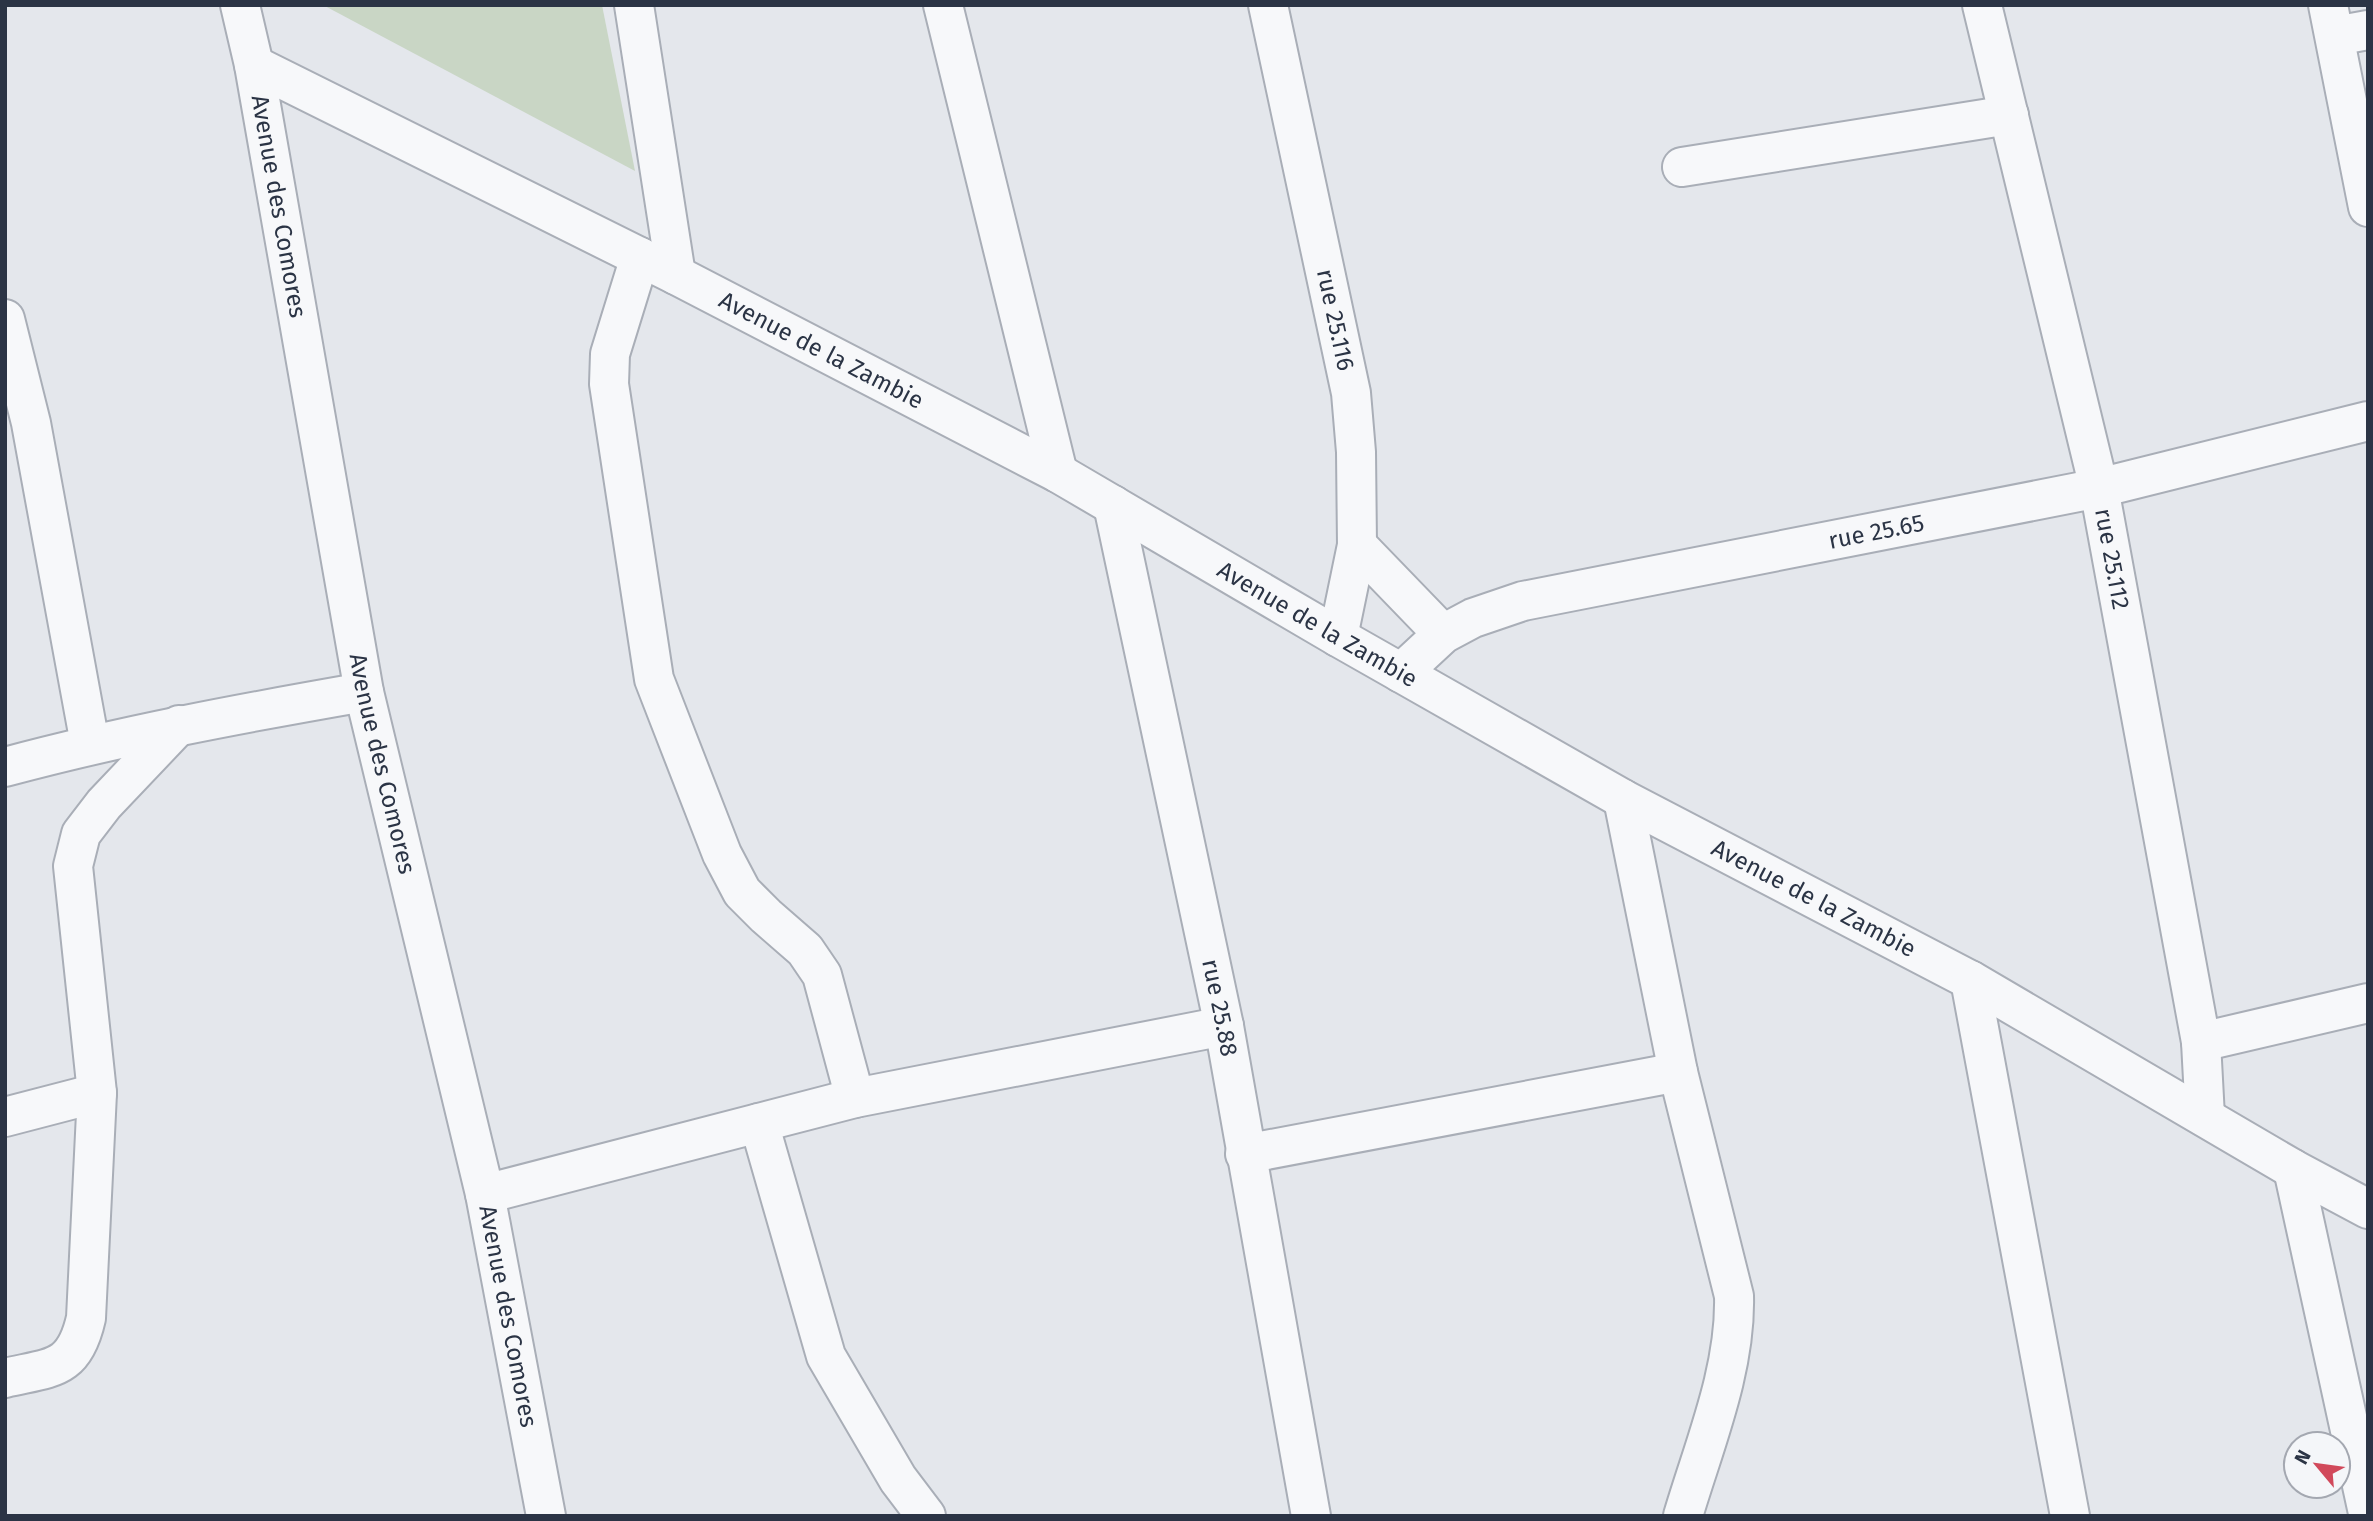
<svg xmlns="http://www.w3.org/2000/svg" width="2373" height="1521" viewBox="0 0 2373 1521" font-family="'Fira Sans',sans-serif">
	<rect width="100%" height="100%" fill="#e4e7ec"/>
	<path fill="#c9d6c5" d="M323 5H602L635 171Z"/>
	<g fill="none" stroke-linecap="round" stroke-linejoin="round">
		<g stroke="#a9aeb7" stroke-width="42">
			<g id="minor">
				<path id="s1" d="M240 5 254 65 364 692 485 1194 546 1516"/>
				<path d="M634 5 676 275"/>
				<path d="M943 5 1058 473"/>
				<path id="s2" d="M1268 5 1351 393 1356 452 1357 545 1338 637"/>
				<path id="s3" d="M1982 5 2099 488 2201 1042 2205 1117"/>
				<path d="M2328 5 2368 207"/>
				<path d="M2335 36 2368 30"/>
				<path id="s4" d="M254 65 676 275 1058 473 1338 637 1623 799 1970 980 2293 1169 2368 1209"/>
				<path d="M1682 167 2009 115"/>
				<path d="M640 257 610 354 609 384 654 679 722 854 742 892 766 916 805 950 822 975 855 1098"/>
				<path d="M5 319 31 423 90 744"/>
				<path id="s5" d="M1113 505 1224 1026 1311 1516"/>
				<path d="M1357 545 1443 634"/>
				<path id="s6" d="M1401 673 1443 634 1473 618 1523 601 2099 488 2368 421"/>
				<path d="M5 767C124 735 243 713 364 692"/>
				<path d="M1623 799 1678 1072 1734 1296C1736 1370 1704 1445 1683 1516"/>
				<path d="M1970 980 2070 1516"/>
				<path d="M2201 1042 2368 1003"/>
				<path d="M5 1117 97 1093"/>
				<path d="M759 1123 826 1356 898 1479 926 1516"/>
				<path d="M1245 1154 1678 1072"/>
				<path d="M2293 1169 2368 1513"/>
				<path d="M485 1194 855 1098 1224 1026"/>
				<path d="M5 1378C52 1367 74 1371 86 1318L97 1093 73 866 81 834 104 804 179 725"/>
			</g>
		</g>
		<use href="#minor" stroke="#f7f8fa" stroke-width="38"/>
	</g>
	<g text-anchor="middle" stroke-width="5" stroke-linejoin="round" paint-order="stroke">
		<g font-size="24" fill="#2b3445" stroke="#f4f6f9">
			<text dy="8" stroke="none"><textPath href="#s1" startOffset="205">Avenue des Comores</textPath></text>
			<text dy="8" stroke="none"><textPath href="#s2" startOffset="322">rue 25.116</textPath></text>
			<text dy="8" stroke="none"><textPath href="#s4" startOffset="635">Avenue de la Zambie</textPath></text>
			<text dy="8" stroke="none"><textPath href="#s6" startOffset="504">rue 25.65</textPath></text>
			<text dy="8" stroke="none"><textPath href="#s3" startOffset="569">rue 25.112</textPath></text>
			<text dy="8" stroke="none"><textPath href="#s4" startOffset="1202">Avenue de la Zambie</textPath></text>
			<text dy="8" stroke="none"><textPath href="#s1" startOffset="772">Avenue des Comores</textPath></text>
			<text dy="8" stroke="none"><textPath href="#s4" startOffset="1769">Avenue de la Zambie</textPath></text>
			<text dy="8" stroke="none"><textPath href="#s5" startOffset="514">rue 25.88</textPath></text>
			<text dy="8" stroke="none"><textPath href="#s1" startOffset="1339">Avenue des Comores</textPath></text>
		</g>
	</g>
	<rect width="2373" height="1521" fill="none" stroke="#2b3445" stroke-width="14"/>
	<g transform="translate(2317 1465) rotate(299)"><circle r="33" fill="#f4f6f9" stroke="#a4a8b1" stroke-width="2"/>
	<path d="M0-5L12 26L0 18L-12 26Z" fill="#d1495b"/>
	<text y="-10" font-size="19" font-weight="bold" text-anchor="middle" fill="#2b3445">N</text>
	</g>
</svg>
